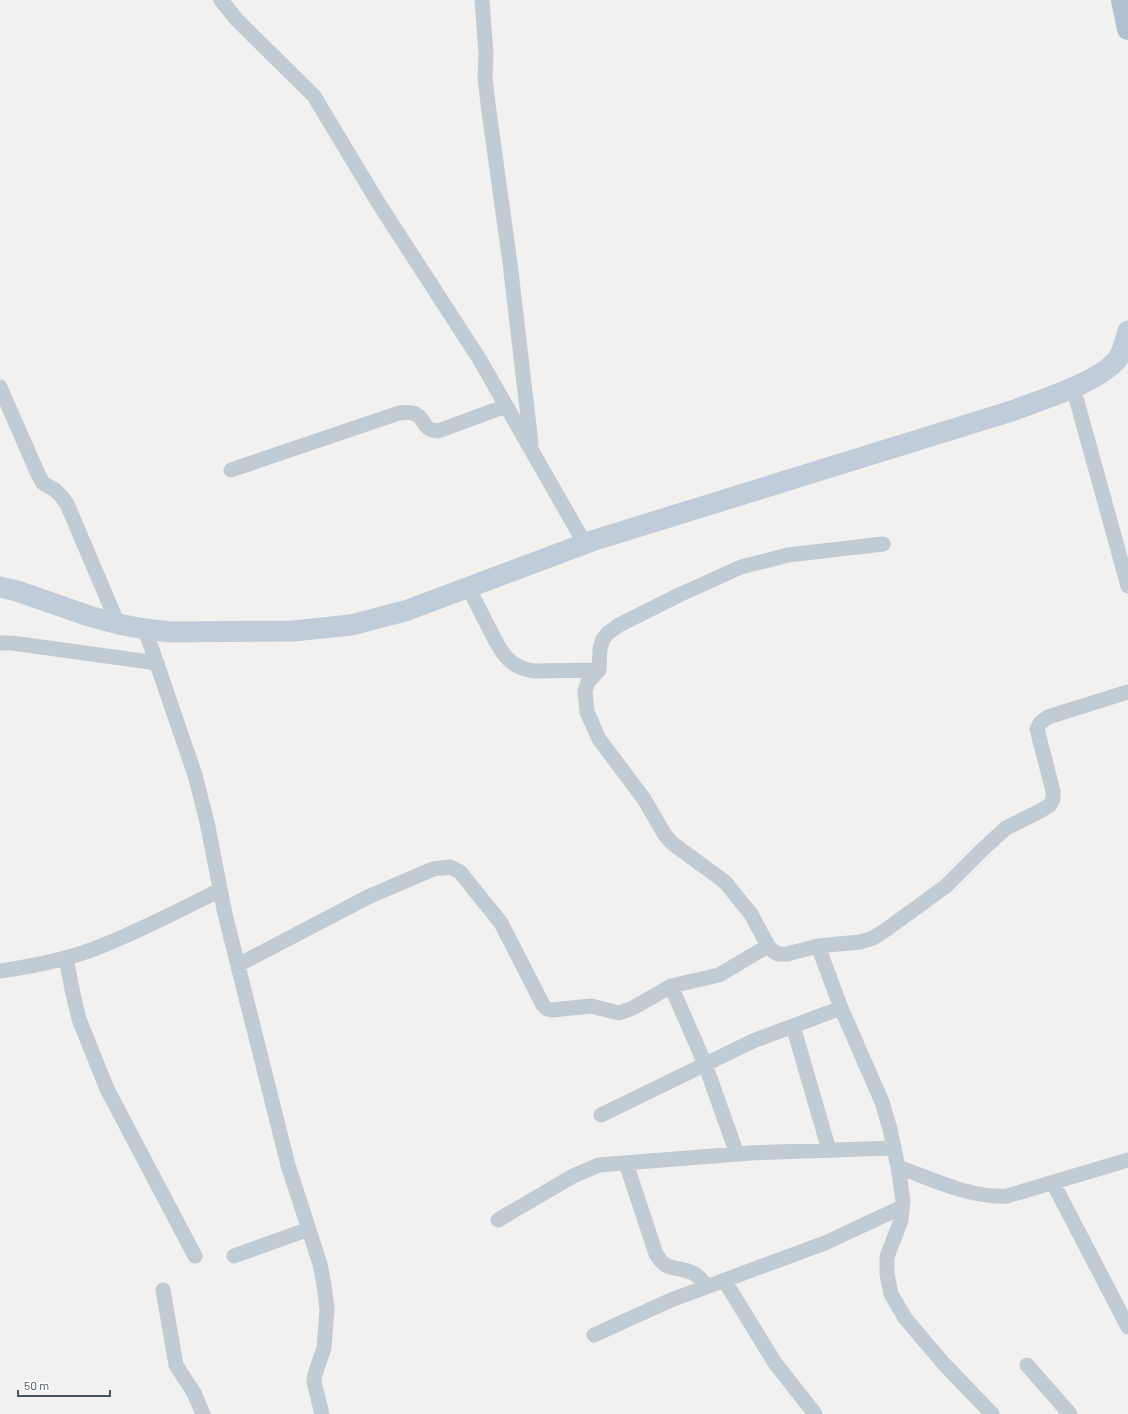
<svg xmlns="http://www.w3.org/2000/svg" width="1128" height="1414" viewBox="0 0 1128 1414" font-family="Barlow,sans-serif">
	<rect width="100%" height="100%" fill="#f3f0f0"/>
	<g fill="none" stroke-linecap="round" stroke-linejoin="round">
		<path stroke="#c0cbd3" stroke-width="15" d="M221 0 237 20 314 96 379 204 480 360 585 544
			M482 0 486 54 485 77 488 104 510 263 531 443
			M0 387 38 474 43 483 55 490 61 496 67 504 118 624
			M1073 387 1128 586
			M231 470 399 413C431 409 416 430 438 431L506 406
			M883 544 788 555 741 567 679 595 619 625 608 633 603 639 600 649 599 670 588 682 585 691 587 712 599 739 644 799 665 835 672 843 725 882 751 914 768 946 773 951 778 954H787L818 946 860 942 873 938 887 929 946 886 982 850 1006 828 1040 811 1050 805 1053 799V791L1037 729 1040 723 1048 717 1128 692
			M468 587C475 600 481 613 488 626 499 648 507 668 534 671L599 670
			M145 629 195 775 207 822 225 914 288 1165 320 1264 324 1285 327 1309 324 1348 315 1374 314 1382 322 1414
			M0 643H12L157 663
			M818 946 841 1008 882 1102 890 1129 898 1167 903 1201 901 1220 887 1257V1274L891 1294 905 1318 944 1364 992 1414
			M66 958 73 994 79 1019 107 1089 195 1256
			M238 965 368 897 433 869 450 867 460 872 501 923 543 1005 547 1009 552 1010 591 1006 619 1013 633 1008 671 986 719 975 768 946
			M0 971C35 966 71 959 104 945 144 929 182 909 220 890
			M671 986 705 1064 737 1154
			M793 1026 829 1150
			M601 1115 753 1041 841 1008
			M626 1163 656 1254C667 1273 676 1265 693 1273 699 1276 703 1282 707 1286
			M898 1167C933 1179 969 1198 1007 1196L1128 1160
			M1053 1183 1128 1327
			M498 1220 573 1176 599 1165 751 1153 894 1148
			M234 1256 309 1229
			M724 1280 775 1363 815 1414
			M163 1290 176 1365 194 1393 203 1414
			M594 1335 671 1300 825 1243 902 1207
			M1027 1365 1070 1414"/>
		<path stroke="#c0ccd8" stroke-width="21" d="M0 587 17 591 89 616 118 624 145 629 171 632 293 631 351 625 405 611 595 540 1015 410C1045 398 1095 384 1117 360 1123 352 1125 341 1128 331"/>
		<path stroke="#afc0d0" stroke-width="22" d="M1122 0 1128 29"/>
	</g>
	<path d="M18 1390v6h92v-6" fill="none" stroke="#47545f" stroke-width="2"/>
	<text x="24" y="1390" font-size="12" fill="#47545f" stroke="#ffffff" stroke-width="3" paint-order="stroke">50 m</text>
</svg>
